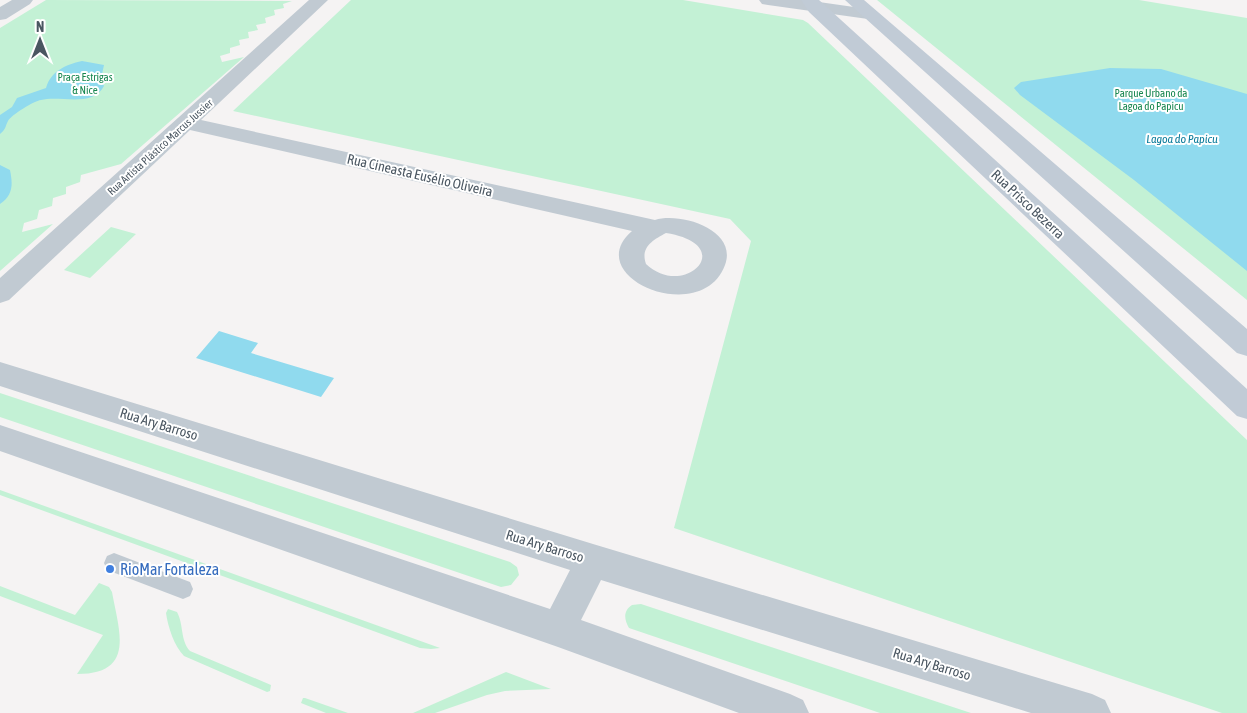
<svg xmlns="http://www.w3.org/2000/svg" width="1247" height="713" viewBox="0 0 1247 713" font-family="'Asap Condensed',sans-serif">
	<rect width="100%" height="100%" fill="#f5f3f3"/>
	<path fill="#c3f1d5" d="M46 0 292 1 283 4 284 8 274 10 275 15 265 18 266 23 256 25 258 30 248 32 249 38 239 40 240 45 230 48V53L220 56 222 62 244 57 121 164 81 175 80 182 66 187V194L53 198 52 206 39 210 37 219 24 223 22 232 53 224 0 271V28Z
		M351 0H683L803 20 808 23 1247 440V713H1222L674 528 751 241 730 219 233 111Z
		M877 0H1139L1247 18V300Z
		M111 227 136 234 90 278 64 270Z
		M0 393 510 562 517 567 519 575 511 585 501 587 0 417Z
		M0 490 440 648 431 649 420 648 0 495Z
		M99 583 109 587 112 592C119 631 136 674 77 674L103 635 0 596V586L75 615Z
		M641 604 971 713H880L629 628C624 619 623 611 632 605Z
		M168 609 177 612C184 625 180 640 190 651L271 685 270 691 267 692 184 656C174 646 168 627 166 613Z
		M506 672 551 689 505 691 487 695 435 713H413Z
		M303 698H305L348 713H326L301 703Z"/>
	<path fill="#90daee" d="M82 61 104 65 101 79 104 86C93 108 60 95 41 100 34 101 11 115 8 121 5 127 6 129 0 134V115L12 107 17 98 46 88C51 71 65 65 82 61Z
		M1110 68 1161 69 1247 94V271L1134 180 1020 95 1014 88 1021 82Z
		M0 165 10 170C13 185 13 195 0 204Z
		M219 331 258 343 251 353 334 378 321 397 196 358Z"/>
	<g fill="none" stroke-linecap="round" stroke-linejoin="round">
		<path fill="#c1cad2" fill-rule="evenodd" d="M114 553 190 582 193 589 190 596 183 599 107 570 104 563 107 556Z"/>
		<path fill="#c1cad2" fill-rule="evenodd" d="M12 0H33L30 4 6 19 0 20V7Z
			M309 0H328L201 120 655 220C681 212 738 230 725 265 702 328 579 277 632 231L190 130 9 300 0 303V278ZM666 233C740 245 684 300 646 264 640 247 653 240 666 233Z
			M759 0H805L868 9 874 10 877 14 874 18 868 19 768 5 762 4Z
			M0 362 593 544 1092 694 1105 700 1111 713H1031L601 580 581 620 790 694 803 700 809 713H739L558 647 0 451V425L550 609 570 570 0 386Z"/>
		<path fill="#c1cbd6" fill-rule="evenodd" d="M801 0H819L1247 389V419L1237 416 809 12Z
			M845 0H864L1247 329V356L1237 353Z"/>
	</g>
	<circle fill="#3f7fe0" stroke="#fff" stroke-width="2" cx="110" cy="569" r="5"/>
	<g text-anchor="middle" stroke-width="4" stroke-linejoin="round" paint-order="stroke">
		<g font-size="11" fill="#17864f" stroke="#fff">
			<text x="85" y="81">Praça Estrigas<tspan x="85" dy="13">&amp; Nice</tspan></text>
			<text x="1151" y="97">Parque Urbano da<tspan x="1151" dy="13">Lagoa do Papicu</tspan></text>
		</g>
		<g font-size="11" fill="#4a5661" stroke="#fff">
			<text transform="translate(160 147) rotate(-42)" y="4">Rua Artista Plástico Marcus Jussier</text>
		</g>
		<g font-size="12" font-style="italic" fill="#0c7c9b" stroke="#fff">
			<text x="1182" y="143">Lagoa do Papicu</text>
		</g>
		<g font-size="14" fill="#4a5661" stroke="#fff">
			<text transform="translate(420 175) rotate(13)" y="5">Rua Cineasta Eusélio Oliveira</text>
			<text transform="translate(1028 204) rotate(43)" y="5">Rua Prisco Bezerra</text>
			<text transform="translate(159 424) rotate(17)" y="5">Rua Ary Barroso</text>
			<text transform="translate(545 546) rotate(17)" y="5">Rua Ary Barroso</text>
			<text transform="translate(932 664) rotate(17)" y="5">Rua Ary Barroso</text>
		</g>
		<g font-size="16" fill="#366cbe" stroke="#fff" text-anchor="start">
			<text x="120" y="575">RioMar Fortaleza</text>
		</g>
	</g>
	<g transform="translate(40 40)" stroke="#ffffff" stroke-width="4" paint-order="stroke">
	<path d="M0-4L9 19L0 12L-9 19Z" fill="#4a5661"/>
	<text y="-8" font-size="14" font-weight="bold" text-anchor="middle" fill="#4a5661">N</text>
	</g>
</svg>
